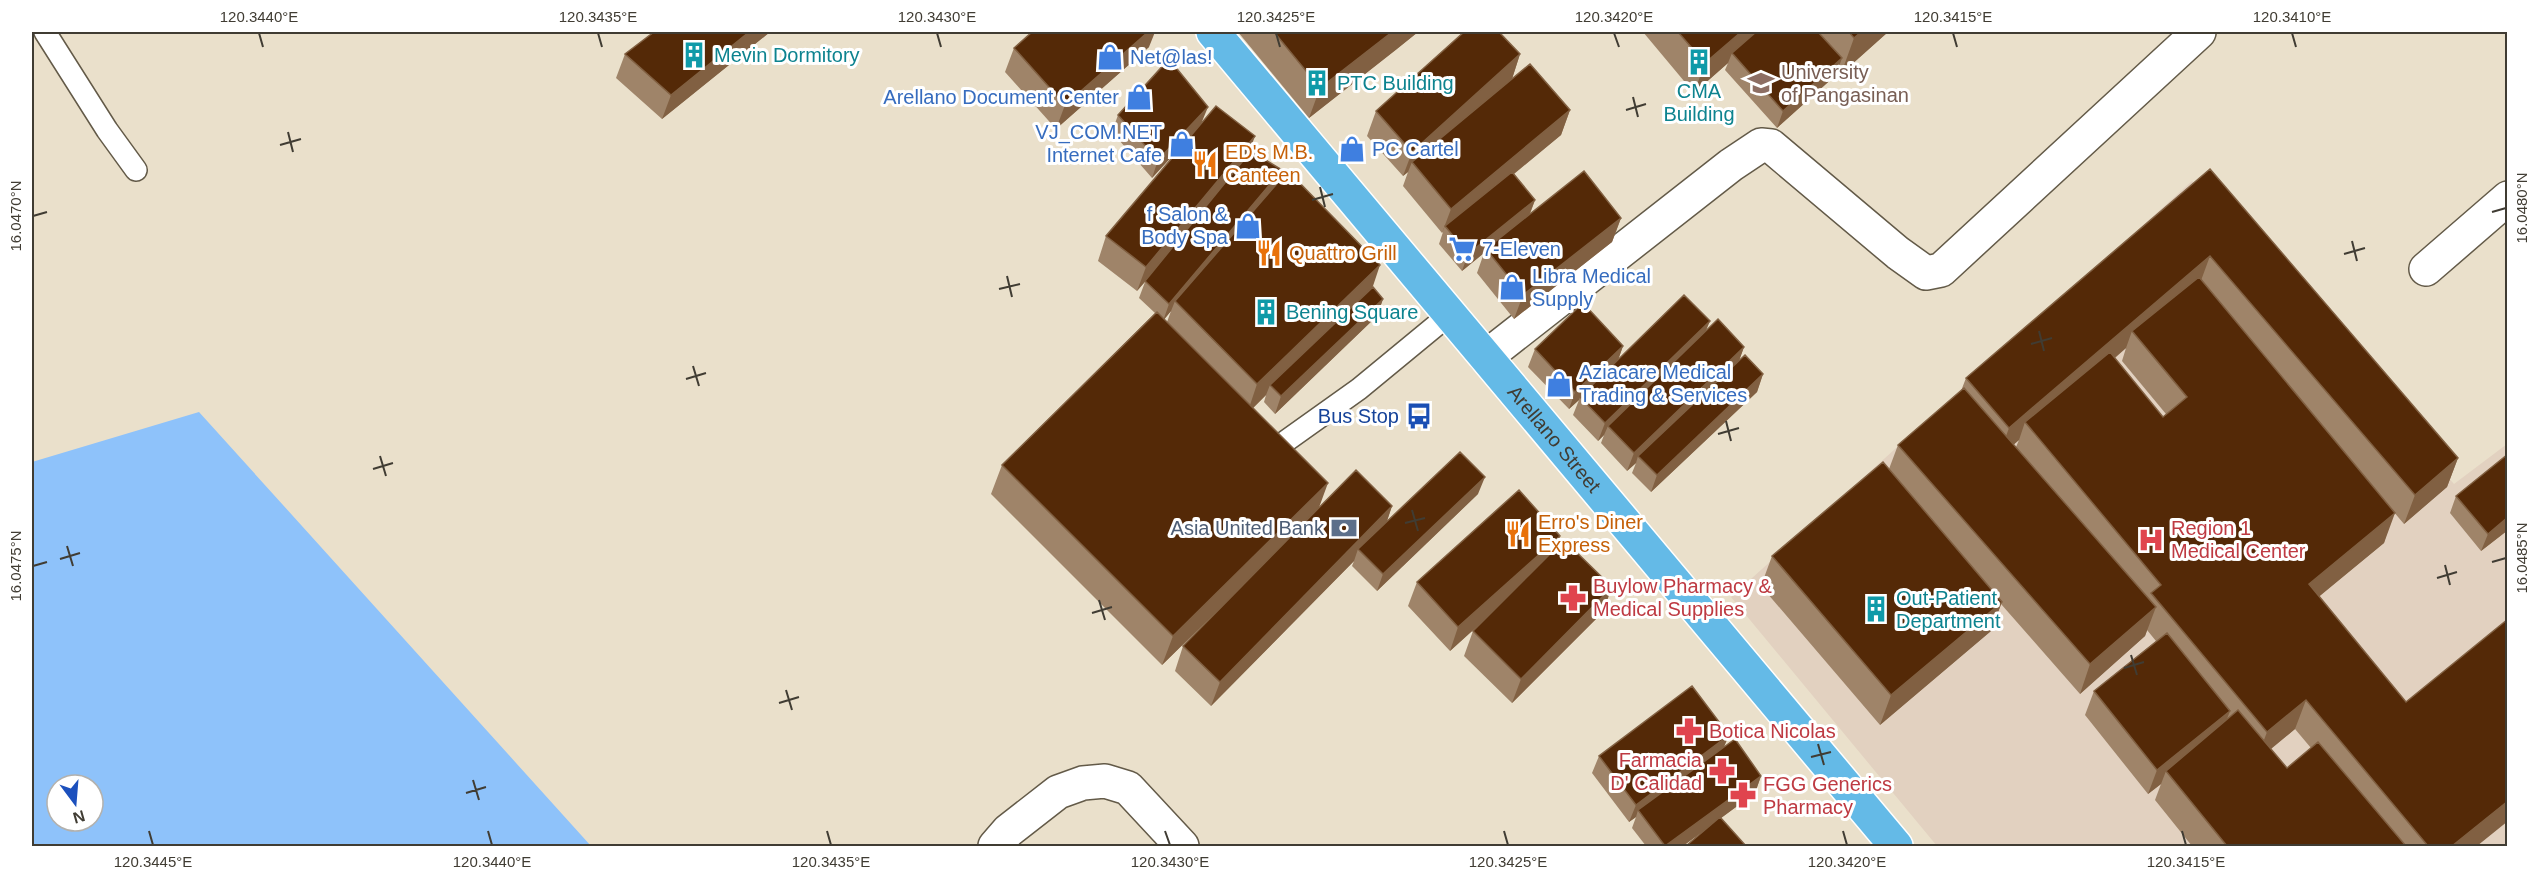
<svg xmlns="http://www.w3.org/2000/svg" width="2539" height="878" viewBox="0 0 2539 878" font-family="Helvetica,sans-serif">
	<rect width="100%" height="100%" fill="#eae0cb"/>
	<path fill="#e2d1c0" d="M2192 181 2454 484 2507 444V846H1937L1731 597Z"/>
	<path fill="#8ec2fa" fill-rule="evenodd" d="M199 412 591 846H32V462ZM57 785H93V821H57Z"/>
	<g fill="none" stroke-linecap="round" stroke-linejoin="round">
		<g stroke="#635a48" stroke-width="24">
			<path id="service" d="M45 32 107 130 136 170
				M1279 446 1359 389 1450 314"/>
		</g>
		<g stroke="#635a48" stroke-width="36">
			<path id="minor" d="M2426 269 2508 198
				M1486 357 1731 165 1761 145 1771 146 1898 253 1926 273 1941 270 2199 32
				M995 846 1008 831 1058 792 1083 783 1105 781 1128 788 1182 846"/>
		</g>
		<g stroke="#fff" stroke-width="36">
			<g id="trunk">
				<path id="s1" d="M1213 32 1896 846"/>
			</g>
		</g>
		<use href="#service" stroke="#fff" stroke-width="21"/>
		<use href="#minor" stroke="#fff" stroke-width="33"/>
		<use href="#trunk" stroke="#64bae7" stroke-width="33"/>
	</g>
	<path fill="#9f8469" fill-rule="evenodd" d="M654 32H770L662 119 616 78 625 54Z
		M1238 32H1418L1309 118Z
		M1643 32H1888L1841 74 1838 70 1836 75 1777 128 1725 70 1728 63 1694 93Z
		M1149 47 1056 129 1005 72 1014 48Z
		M1520 54 1512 79 1570 110 1561 135 1514 174 1535 200 1530 214 1621 218 1612 242 1514 319 1477 273 1484 253 1462 271 1439 244 1443 232 1442 233 1403 186 1408 172 1403 176 1367 136 1376 111Z
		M1118 115 1202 123 1248 155 1282 170 1276 184 1372 288 1383 299 1377 316 1275 414 1264 402 1266 395 1253 408 1319 508 1392 506 1387 521 1478 494 1377 591 1352 566 1354 561 1211 706 1175 671 1183 646 1239 589 1162 665 991 494 1002 465 1155 313 1139 298 1145 282 1137 291 1098 261 1106 236 1194 133 1152 178 1112 132ZM1171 311 1167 322 1164 319Z
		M2210 169 2458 458 2447 487 2404 524 2393 511 2384 543 2319 596 2477 846H2192L2155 800 2161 784 2148 794 2085 715 2094 691 2156 641 2147 630 2145 636 2080 694 2001 604 1991 631 1880 725 1761 586 1772 556 1889 469 1898 445 1961 391 1966 378ZM2126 348 2122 361 2166 414 2163 417 2115 358ZM2019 440 2016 447 2013 445ZM2295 729 2311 748 2287 768 2271 749Z
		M1706 331 1744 347 1739 360 1763 374 1757 392 1651 492 1632 473 1636 463 1627 471 1601 443 1604 435 1598 441 1573 415 1579 400 1569 409 1528 367 1535 349 1623 346 1618 360Z
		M2508 454V530L2481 551 2450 513 2456 496Z
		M1560 536 1554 550 1603 612 1512 703 1464 656 1473 631 1485 619 1450 651 1408 606 1417 582Z
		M1724 747 1761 776 1755 793 1683 846H1646L1632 828 1636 817 1629 822 1592 773 1599 756Z"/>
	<path fill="#816042" d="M749 32H770L662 119 671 95Z
		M1148 32H1155L1149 47 1056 129 1065 105Z
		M1392 32H1403L1397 49 1309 118 1320 88Z
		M1403 32H1418L1397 49Z
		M1741 32H1764L1732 53 1728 63 1694 93 1705 63Z
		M1861 32H1888L1841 74 1854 38Z
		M1520 54 1512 79 1412 162 1408 172 1403 176 1412 152Z
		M1842 58 1836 75 1777 128 1783 111Z
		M1208 107 1201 124 1152 178 1158 160Z
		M1570 110 1561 135 1447 229 1445 226 1442 233 1451 209Z
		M1255 136 1246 161 1137 291 1146 267Z
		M1282 170 1275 188 1175 301 1171 311 1163 321 1169 304Z
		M1535 200 1528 218 1486 249 1484 253 1462 271 1468 254Z
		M1621 218 1612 242 1514 319 1523 295Z
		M2210 256 2199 286 2132 331 2126 348 2031 429 2025 422 2019 440 1998 458 2009 428Z
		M1380 265 1370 295 1270 385 1266 395 1247 414 1257 384Z
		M1383 299 1377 316 1275 414 1281 396Z
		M1710 321 1703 338 1608 426 1604 435 1598 441 1605 423Z
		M1623 346 1617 363 1580 397 1579 400 1569 409 1575 392Z
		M1744 347 1738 364 1638 456 1636 463 1627 471 1634 453Z
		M1763 374 1757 392 1651 492 1657 475Z
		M2458 458 2447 487 2404 524 2415 495Z
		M1485 477 1478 494 1377 591 1383 574Z
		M1328 483 1317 513 1162 665 1173 636Z
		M1392 506 1384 530 1358 549 1354 561 1211 706 1220 682Z
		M2395 513 2384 543 2298 614 2309 584Z
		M2508 517V530L2481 551 2488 534Z
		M1560 536 1551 560 1450 651 1458 627Z
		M1612 587 1603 612 1512 703 1521 679Z
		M2002 602 1991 631 1880 725 1891 695Z
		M2156 607 2145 636 2080 694 2090 664Z
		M2306 700 2295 729 2256 761 2267 732Z
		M2230 711 2221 735 2166 771 2161 784 2148 794 2157 770Z
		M1729 735 1722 752 1638 810 1636 817 1629 822 1636 805Z
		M1761 776 1755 793 1683 846H1665Z
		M2508 801V821L2477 846H2452Z"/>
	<path fill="#542907" stroke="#816042" stroke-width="1.5" d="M654 32H749L671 95 625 54Z
		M1032 32H1148L1065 105 1014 48Z
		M1274 32H1392L1320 88Z
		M1464 32H1499L1520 54 1412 152 1376 111Z
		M1678 32H1741L1705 63Z
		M1756 32H1818L1842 58 1783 111 1732 53Z
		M1849 32H1861L1854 38Z
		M1169 59 1208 107 1158 160 1118 115Z
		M1530 64 1570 110 1451 209 1412 162Z
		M1216 106 1255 136 1146 267 1106 236Z
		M1251 151 1282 170 1169 304 1145 281Z
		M2210 169 2458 458 2415 495 2210 256 2009 428 1966 378Z
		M1288 171 1380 265 1257 384 1175 301Z
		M1584 171 1621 218 1523 295 1486 249Z
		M1512 172 1535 200 1468 254 1445 226Z
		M2199 277 2395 513 2309 584 2406 702 2508 619V801L2452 846H2428L2306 700 2267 732 2151 593 2161 585 2025 422 2110 352 2163 417 2187 397 2132 331Z
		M1373 287 1383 299 1281 396 1270 385Z
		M1684 295 1710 321 1605 423 1580 397Z
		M1583 303 1623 346 1575 392 1535 349Z
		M1157 312 1328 483 1173 636 1002 465Z
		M1718 319 1744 347 1634 453 1608 426Z
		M1745 355 1763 374 1657 475 1638 456Z
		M1964 388 2156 607 2090 664 1898 445Z
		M1460 452 1485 477 1383 574 1358 549Z
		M2508 454V517L2488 534 2456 496Z
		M1883 462 2002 602 1891 695 1772 556Z
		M1356 470 1392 506 1220 682 1183 646Z
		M1519 490 1560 536 1458 627 1417 582Z
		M1564 540 1612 587 1521 679 1473 631Z
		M2167 633 2230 711 2157 770 2094 691Z
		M1692 686 1729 735 1636 805 1599 756Z
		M2238 710 2287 768 2318 742 2406 846H2227L2166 771Z
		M1735 739 1761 776 1665 846 1638 810Z
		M1720 817 1746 846H1686Z"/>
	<path fill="none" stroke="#403c33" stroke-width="2" d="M259 33 263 47M598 33 602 47M937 33 941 47M1276 33 1280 47M1614 33 1619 47M1953 33 1957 47M2292 33 2296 47M1633 97 1638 117M1626 110 1646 104M288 132 293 152M280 145 301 139M1320 187 1325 207M1312 200 1333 194M2492 212 2506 208M33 216 47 212M2352 241 2357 261M2344 254 2365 248M1007 276 1012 297M999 289 1020 284M2039 331 2044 351M2031 344 2052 338M693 366 699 386M686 379 706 373M1726 421 1731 441M1718 434 1739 428M380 456 386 476M373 469 393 463M1412 510 1418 531M1405 523 1425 518M67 546 73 566M60 559 80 553M2492 562 2506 558M2445 565 2450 585M33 566 47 562M2437 578 2457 572M1099 600 1105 620M1092 613 1112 607M2131 655 2137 675M2124 668 2144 662M786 690 792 710M779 703 799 697M1818 744 1824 765M1811 757 1831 752M473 780 479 800M466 793 486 787M149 831 153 845M488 831 492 845M827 831 831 845M1165 831 1170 845M1504 831 1508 845M1843 831 1847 845M2182 831 2186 845"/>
	<defs>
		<g id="building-bare" transform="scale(2.07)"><path d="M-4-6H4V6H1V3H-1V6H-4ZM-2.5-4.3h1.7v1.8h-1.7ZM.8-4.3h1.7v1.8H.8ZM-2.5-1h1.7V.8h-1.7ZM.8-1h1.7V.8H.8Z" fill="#0f9aa8" stroke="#fff" stroke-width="2.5" paint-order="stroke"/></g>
		<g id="shop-bare" transform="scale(2.07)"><path d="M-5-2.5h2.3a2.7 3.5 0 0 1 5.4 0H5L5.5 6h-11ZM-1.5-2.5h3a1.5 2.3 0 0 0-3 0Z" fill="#3f7fe0" stroke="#fff" stroke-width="2.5" paint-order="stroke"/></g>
		<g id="university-bare" transform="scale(2.07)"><path d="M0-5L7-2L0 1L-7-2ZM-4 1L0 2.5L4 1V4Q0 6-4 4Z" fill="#8d6e63" stroke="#fff" stroke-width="2.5" paint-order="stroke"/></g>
		<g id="restaurant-bare" transform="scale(2.07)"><path d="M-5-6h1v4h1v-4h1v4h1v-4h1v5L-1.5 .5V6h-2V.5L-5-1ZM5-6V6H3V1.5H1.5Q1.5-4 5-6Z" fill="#e8710a" stroke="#fff" stroke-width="2.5" paint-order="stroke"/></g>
		<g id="supermarket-bare" transform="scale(2.07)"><path d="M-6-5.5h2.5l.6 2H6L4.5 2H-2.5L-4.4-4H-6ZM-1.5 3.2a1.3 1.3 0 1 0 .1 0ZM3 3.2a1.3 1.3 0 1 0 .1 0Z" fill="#3f7fe0" stroke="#fff" stroke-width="2.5" paint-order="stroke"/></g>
		<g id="bus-bare" transform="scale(2.07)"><path d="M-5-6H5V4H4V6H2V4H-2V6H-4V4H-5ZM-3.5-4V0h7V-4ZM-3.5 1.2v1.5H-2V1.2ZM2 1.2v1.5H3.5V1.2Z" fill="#1a4fb4" stroke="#fff" stroke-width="2.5" paint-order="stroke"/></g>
		<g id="bank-bare" transform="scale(2.07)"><path d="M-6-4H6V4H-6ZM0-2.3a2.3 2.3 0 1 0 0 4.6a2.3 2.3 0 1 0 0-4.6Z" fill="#5c6f8a" stroke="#fff" stroke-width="2.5" paint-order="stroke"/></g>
		<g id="hospital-bare" transform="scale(2.07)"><path d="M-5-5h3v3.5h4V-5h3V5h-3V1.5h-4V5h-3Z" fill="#e0444e" stroke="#fff" stroke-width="2.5" paint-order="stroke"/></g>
		<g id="pharmacy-bare" transform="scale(2.07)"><path d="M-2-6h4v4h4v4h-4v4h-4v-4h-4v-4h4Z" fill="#e0444e" stroke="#fff" stroke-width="2.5" paint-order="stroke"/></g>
	</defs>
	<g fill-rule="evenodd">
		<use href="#building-bare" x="694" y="55"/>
		<use href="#shop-bare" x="1110" y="57"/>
		<use href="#building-bare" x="1699" y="62"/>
		<use href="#building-bare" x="1317" y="83"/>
		<use href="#university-bare" x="1761" y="83"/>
		<use href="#shop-bare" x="1139" y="97"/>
		<use href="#shop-bare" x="1182" y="144"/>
		<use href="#shop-bare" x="1352" y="149"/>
		<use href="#restaurant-bare" x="1205" y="164"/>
		<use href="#shop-bare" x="1248" y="226"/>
		<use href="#supermarket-bare" x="1462" y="249"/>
		<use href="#restaurant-bare" x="1269" y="253"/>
		<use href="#shop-bare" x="1512" y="287"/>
		<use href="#building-bare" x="1266" y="312"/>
		<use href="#shop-bare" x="1559" y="384"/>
		<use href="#bus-bare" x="1419" y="416"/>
		<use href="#bank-bare" x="1344" y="528"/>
		<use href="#restaurant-bare" x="1518" y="534"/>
		<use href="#hospital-bare" x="2151" y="540"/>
		<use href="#pharmacy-bare" x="1573" y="598"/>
		<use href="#building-bare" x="1876" y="609"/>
		<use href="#pharmacy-bare" x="1689" y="731"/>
		<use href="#pharmacy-bare" x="1722" y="771"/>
		<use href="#pharmacy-bare" x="1743" y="795"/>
	</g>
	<g text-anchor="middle" stroke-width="6" stroke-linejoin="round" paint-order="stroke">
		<g font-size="20" fill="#0d838f" stroke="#fff" text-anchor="start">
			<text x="714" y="62">Mevin Dormitory</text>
			<text x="1337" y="90">PTC Building</text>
			<text x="1699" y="98" text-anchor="middle">CMA<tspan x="1699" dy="23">Building</tspan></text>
			<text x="1286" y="319">Bening Square</text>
			<text x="1896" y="605">Out-Patient<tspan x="1896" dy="23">Department</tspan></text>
		</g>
		<g font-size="20" fill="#366cbe" stroke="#fff" text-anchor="start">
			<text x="1130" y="64">Net@las!</text>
			<text x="1119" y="104" text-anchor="end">Arellano Document Center</text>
			<text x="1162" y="139" text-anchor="end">VJ_COM.NET<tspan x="1162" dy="23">Internet Cafe</tspan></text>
			<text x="1372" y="156">PC Cartel</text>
			<text x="1228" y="221" text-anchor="end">f Salon &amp;<tspan x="1228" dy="23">Body Spa</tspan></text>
			<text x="1482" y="256">7-Eleven</text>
			<text x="1532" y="283">Libra Medical<tspan x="1532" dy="23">Supply</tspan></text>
			<text x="1579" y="379">Aziacare Medical<tspan x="1579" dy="23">Trading &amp; Services</tspan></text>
		</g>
		<g font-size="20" fill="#785e54" stroke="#fff" text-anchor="start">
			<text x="1781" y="79">University<tspan x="1781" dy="23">of Pangasinan</tspan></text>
		</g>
		<g font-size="20" fill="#c56008" stroke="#fff" text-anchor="start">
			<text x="1225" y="159">ED's M.B.<tspan x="1225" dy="23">Canteen</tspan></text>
			<text x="1289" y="260">Quattro Grill</text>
			<text x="1538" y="529">Erro's Diner<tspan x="1538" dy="23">Express</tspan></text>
		</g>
		<g font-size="20" fill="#164399" stroke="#fff" text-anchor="end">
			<text x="1399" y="423">Bus Stop</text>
		</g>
		<g font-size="20" fill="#403c33" stroke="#fff">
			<text dy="7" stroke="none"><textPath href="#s1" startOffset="531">Arellano Street</textPath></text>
		</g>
		<g font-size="20" fill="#4e5e75" stroke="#fff" text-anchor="end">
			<text x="1324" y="535">Asia United Bank</text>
		</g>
		<g font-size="20" fill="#be3a42" stroke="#fff" text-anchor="start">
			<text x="2171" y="535">Region 1<tspan x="2171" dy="23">Medical Center</tspan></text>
			<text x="1593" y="593">Buylow Pharmacy &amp;<tspan x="1593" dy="23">Medical Supplies</tspan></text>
			<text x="1709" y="738">Botica Nicolas</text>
			<text x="1702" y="767" text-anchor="end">Farmacia<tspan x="1702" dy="23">D' Calidad</tspan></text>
			<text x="1763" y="791">FGG Generics<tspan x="1763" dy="23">Pharmacy</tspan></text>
		</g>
	</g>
	<rect width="2539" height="878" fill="none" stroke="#ffffff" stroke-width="66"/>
	<g transform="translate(75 803) rotate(164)"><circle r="28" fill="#ffffff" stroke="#b3b1ad" stroke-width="1.5"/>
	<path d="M0-4.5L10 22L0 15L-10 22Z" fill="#1c50bd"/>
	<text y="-9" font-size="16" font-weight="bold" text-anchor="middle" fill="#403c33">N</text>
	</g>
	<rect x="33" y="33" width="2473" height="812" fill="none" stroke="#403c33" stroke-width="2"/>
	<g font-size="15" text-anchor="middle" fill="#403c33">
		<text x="259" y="22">120.3440°E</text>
		<text x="598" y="22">120.3435°E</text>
		<text x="937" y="22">120.3430°E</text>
		<text x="1276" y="22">120.3425°E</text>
		<text x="1614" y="22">120.3420°E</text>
		<text x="1953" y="22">120.3415°E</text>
		<text x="2292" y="22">120.3410°E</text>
		<text transform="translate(2522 208) rotate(-90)" y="5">16.0480°N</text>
		<text transform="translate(16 216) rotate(-90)" y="5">16.0470°N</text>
		<text transform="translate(2522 558) rotate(-90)" y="5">16.0485°N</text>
		<text transform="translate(16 566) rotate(-90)" y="5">16.0475°N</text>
		<text x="153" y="867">120.3445°E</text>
		<text x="492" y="867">120.3440°E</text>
		<text x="831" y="867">120.3435°E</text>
		<text x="1170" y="867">120.3430°E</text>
		<text x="1508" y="867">120.3425°E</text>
		<text x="1847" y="867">120.3420°E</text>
		<text x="2186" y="867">120.3415°E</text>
	</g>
</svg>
